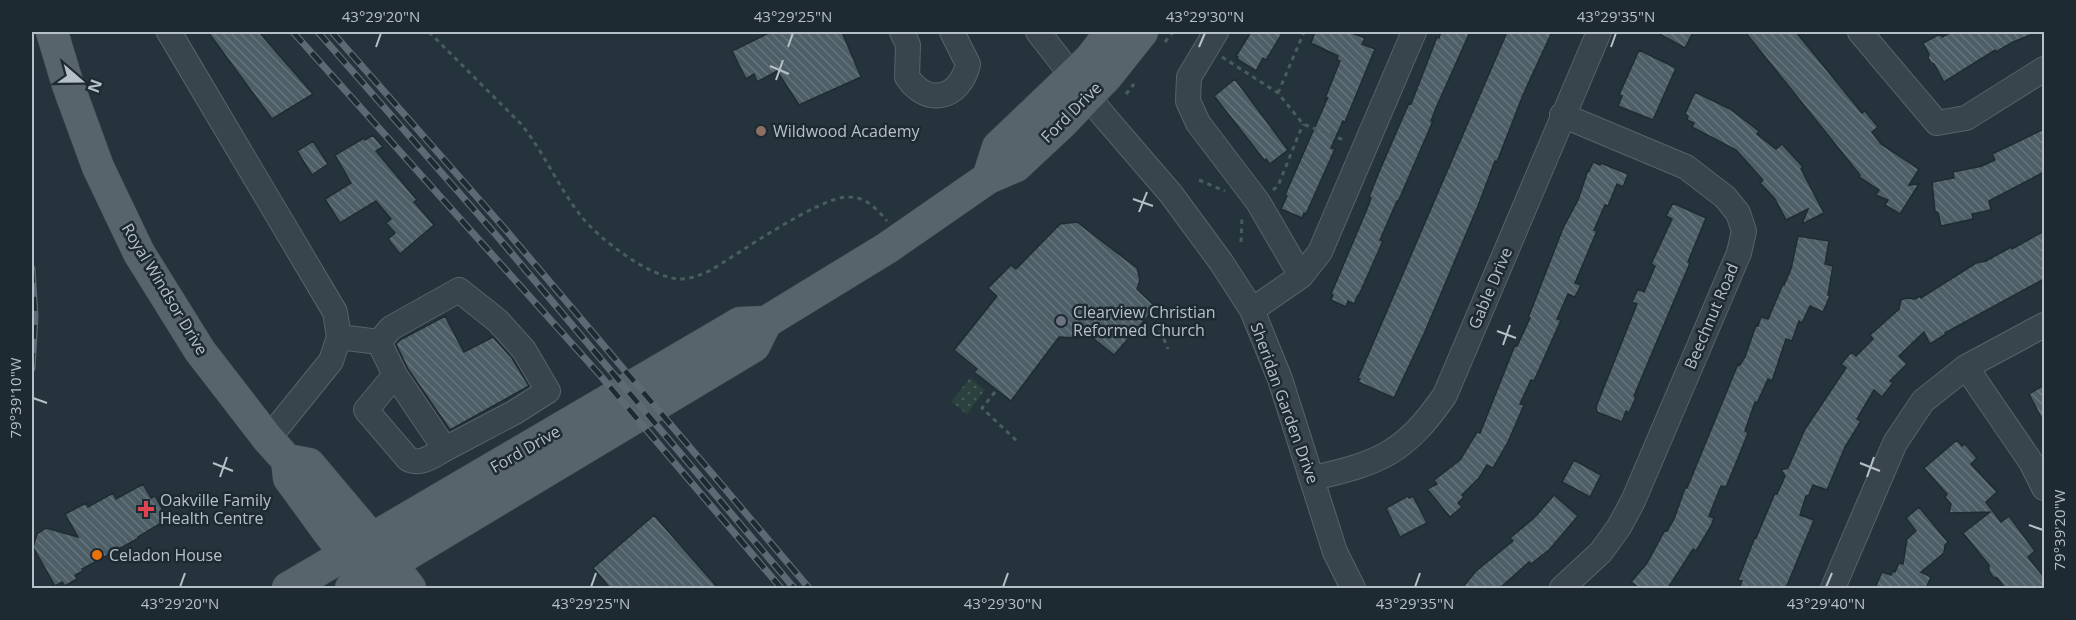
<svg xmlns="http://www.w3.org/2000/svg" width="2076" height="620" viewBox="0 0 2076 620" font-family="'Open Sans',sans-serif">
	<defs>
		<pattern id="park-dots" width="8" height="8" patternUnits="userSpaceOnUse" patternTransform="scale(1.5)"><rect width="8" height="8" fill="#2a413e"/><path d="M2 2h.1M6 6h.1" fill="none" stroke="#475b58" stroke-width="1.8" stroke-linecap="round"/></pattern>
		<pattern id="building-back-hatch" width="6" height="6" patternUnits="userSpaceOnUse" patternTransform="scale(1.5)"><rect width="6" height="6" fill="#4e5e67"/><path d="M-1 5l2 2M0 0l6 6M5-1l2 2" fill="none" stroke="#65737b"/></pattern>
	</defs>
	<rect width="100%" height="100%" fill="#25333c"/>
	<path fill="url(#park-dots)" d="M970 378 985 390 967 414 951 402Z"/>
	<path fill="url(#building-back-hatch)" stroke="#202c33" stroke-width="1.5" d="M208 32H259L313 94 272 119Z
		M771 32H842L861 77 799 105 777 71 757 82 754 74 746 79 732 51Z
		M1251 32H1283L1266 60 1263 58 1256 71 1237 59 1238 57 1236 56Z
		M1315 32H1349L1365 38 1362 44 1375 49 1345 122 1343 121 1331 148 1335 149 1326 169 1306 214 1304 213 1302 218 1281 209 1287 196 1285 195 1328 97 1324 101 1340 61 1337 60 1338 56 1311 43Z
		M1441 32H1470L1436 108 1431 121H1433L1398 202 1397 201 1380 240 1383 241 1359 295H1358L1354 304 1348 301 1346 307 1331 300 1333 295 1331 294 1369 204 1371 198 1369 197 1379 172 1409 103 1411 104 1437 37 1439 38Z
		M1507 32H1552L1523 95 1497 162 1495 161 1478 206 1424 334 1394 398 1358 382 1360 379 1358 378Z
		M1656 32H1693L1685 48Z
		M1745 32H1796L1862 113 1865 111 1878 127 1872 132 1881 144 1919 169 1909 185 1919 184 1900 214 1885 205 1888 200 1876 195 1879 190 1859 177 1860 175Z
		M1952 32H2038L2013 42 1996 52 1995 50 1944 82 1934 64 1931 63 1928 58 1929 54 1923 43 1940 34 1942 37Z
		M1639 50 1676 68 1653 120 1618 106 1622 96 1619 95Z
		M1235 79 1288 150 1270 164 1266 159 1265 161 1214 96Z
		M1695 92 1730 109 1759 131 1757 134 1776 149 1782 144 1803 167 1801 169 1824 213 1802 224 1808 209 1786 220 1775 199 1760 183 1763 180 1736 150 1692 127 1694 123 1687 120 1688 116 1685 114Z
		M2044 129V172L1989 201 1991 210 1972 214 1973 219 1941 226 1938 213 1935 211 1932 182 1954 178 1953 172 1982 166 1995 160 1992 154Z
		M373 135 383 147 376 151 417 200 414 202 434 225 400 254 388 239 395 233 386 223 391 219 376 201 340 223 325 199 351 183 335 155 364 138 365 140Z
		M313 141 328 164 312 175 297 151Z
		M1593 162 1600 165 1601 163 1628 174 1623 187 1617 184 1608 206 1605 205 1594 230 1597 231 1575 283 1581 285 1575 297 1568 294 1557 319 1561 320 1534 381 1531 380 1520 404 1524 405 1508 442 1493 468 1487 465 1479 478 1462 495 1464 497 1458 503 1462 507 1450 517 1427 489 1437 484 1434 480 1460 460 1477 432 1480 433 1515 345 1517 346 1530 318H1528L1563 228 1578 200 1588 170 1589 171Z
		M1673 203 1706 218 1688 262 1690 263 1634 396 1636 397 1629 413 1626 411 1622 422 1597 412 1596 407 1637 304 1632 302 1638 289 1644 292 1655 266 1651 264 1672 219 1666 216Z
		M1077 222 1137 268 1140 280 1137 289 1156 307 1114 355 1089 335 1077 338 1059 337 1011 401 974 372 977 369 954 350 997 296 988 288 1011 265 1016 269 1060 224Z
		M2044 231V279L1945 333 1946 334 1930 344 1924 332 1899 356 1907 364 1890 381 1893 383 1882 397 1874 390 1857 419 1861 421 1845 447 1827 490 1813 485 1809 495 1806 496 1800 515 1814 520 1786 588H1739L1742 581 1738 580 1755 537 1756 538 1775 493 1777 494 1785 476 1781 470 1788 468 1805 429 1846 368 1841 364 1851 352 1856 356 1873 339 1870 335 1899 309 1901 300 1906 298 1915 299 1920 296 1921 298 1976 263 1986 261 2011 247 2012 249Z
		M1798 236 1829 241 1825 264 1833 266 1828 295 1830 296 1823 312 1810 306 1802 323 1799 321 1792 341 1786 339 1772 381 1768 379 1757 403 1755 402 1745 431 1748 433 1736 463 1726 487 1721 486 1709 516 1714 518 1711 526 1696 551 1693 549 1668 588H1639L1631 582 1647 563 1665 530 1667 531 1674 519 1685 488H1687L1738 364 1740 365 1745 357 1756 325 1758 326 1761 317 1768 319 1783 284 1784 285 1791 269Z
		M445 316 464 352 493 337 512 358 529 386 450 430 408 369 396 344 400 340Z
		M2044 385V423L2029 394Z
		M1957 440 1962 446 1965 444 1977 458 1971 464 1997 492 1986 502 2001 522 2009 516 2035 551 2028 557 2044 577V588H2005L1997 578 1993 577 1989 571V565L1963 533 1990 512 1949 513 1951 504 1945 497 1947 494 1924 468Z
		M1574 460 1601 475 1590 497 1562 482Z
		M143 484 151 498 155 496 168 519 138 537 139 538 82 569 83 571 75 575 77 579 65 586 62 582 55 586 33 547 37 534 46 528 78 537 65 514 86 503 88 507 113 493 116 499Z
		M1554 495 1578 516 1549 550 1531 564 1529 562 1500 588H1462L1476 571 1513 541 1510 538 1535 517Z
		M1408 496 1409 498 1413 496 1427 523 1400 537 1386 508Z
		M1919 507 1948 542 1945 545 1944 553 1921 572 1931 577 1926 588H1875L1882 572 1891 575 1893 571 1895 572 1899 563 1903 564 1907 539 1916 531 1906 518Z
		M654 515 718 588H610L593 568Z"/>
	<g fill="none" stroke-linecap="round" stroke-linejoin="round">
		<g stroke="#57636a" stroke-width="26">
			<path id="minor" d="M169 32 335 312 339 337 331 361 268 439
				M902 32 908 45 907 77C927 107 960 99 968 64L952 32
				M1038 32 1103 115 1171 194 1221 262 1252 310 1280 379 1335 552 1353 588
				M1216 32 1189 77 1188 101 1198 123 1258 202 1301 276 1320 252 1414 32
				M1860 32 1937 123 1966 118 2044 69
				M1252 310 1301 276
				M339 337 379 342 391 328 459 290 498 321 524 350 548 391 515 412 445 449
				M379 342 395 375 445 449C434 455 421 466 408 459L366 410 395 375
				M1966 367 2031 462 2044 488
				M1313 478C1380 463 1405 453 1445 395L1599 32
				M1562 588 1601 552 1619 527 1633 501 1739 253 1744 231 1738 213 1725 197 1686 167 1562 115
				M1833 588 1895 443 1923 401 1966 367 2044 325"/>
		</g>
		<g stroke="#424e55" stroke-width="33">
			<path id="major" d="M52 32 68 85 98 167 139 253 200 351 268 439 287 460 289 478 329 533 373 588
				M988 178 998 147 1090 59 1111 32
				M287 460 309 464 373 540 410 588
				M288 588 740 323 766 322 887 248 988 178 1016 166 1062 123 1107 76 1142 32
				M351 588 754 346 766 322"/>
		</g>
		<path stroke="#495e5c" stroke-width="3" stroke-dasharray="4.5 4.5" stroke-linecap="butt" d="M429 32 521 124C544 152 558 187 581 216 599 239 650 278 680 279 691 279 701 275 711 270 738 254 822 195 849 197 866 197 877 209 887 221
			M1165 42 1173 32
			M1222 57 1278 93 1303 124 1346 141
			M1278 93 1304 32
			M1126 94 1134 84
			M1199 180 1225 191
			M1273 190 1278 186 1303 124
			M1241 242 1242 216
			M1157 322 1168 349
			M995 392 982 408 1019 443"/>
		<use href="#minor" stroke="#39454c" stroke-width="24"/>
		<use href="#major" stroke="#57646c" stroke-width="32"/>
		<g stroke="#5b6a73" stroke-width="7">
			<path id="rail" d="M293 32 599 374 781 588
				M318 32 497 236 794 588
				M332 32 505 229 809 588
				M32 269 35 316 32 368"/>
		</g>
		<use href="#rail" stroke="#1e2a31" stroke-width="4.5" stroke-dasharray="14" stroke-linecap="butt"/>
	</g>
	<path fill="none" stroke="#b5c0c8" stroke-width="2" d="M376 47 381 33M788 47 793 33M1199 47 1205 33M1611 47 1616 33M770 66 789 74M776 80 783 60M1133 199 1153 206M1139 212 1147 192M1497 331 1516 338M1503 345 1510 325M33 398 47 403M213 463 233 471M1860 463 1880 471M220 477 227 457M1867 477 1874 457M2029 525 2043 530M180 587 185 573M591 587 596 573M1003 587 1008 573M1415 587 1420 573M1826 587 1832 573"/>
	<circle fill="#8d6e63" stroke="#1e2a31" stroke-width="2" cx="761" cy="131" r="6"/>
	<circle fill="#6b7280" stroke="#1e2a31" stroke-width="2" cx="1061" cy="321" r="6"/>
	<path fill="#e0444e" stroke="#1e2a31" stroke-width="2" d="M143 500h6v6h6v6h-6v6h-6v-6h-6v-6h6z"/>
	<circle fill="#e8710a" stroke="#1e2a31" stroke-width="2" cx="97" cy="555" r="6"/>
	<g text-anchor="middle" stroke-width="5" stroke-linejoin="round" paint-order="stroke">
		<g font-size="16" fill="#b5c0c8" stroke="#1e2a31">
			<text transform="translate(1071 112) rotate(-45)" y="6">Ford Drive</text>
			<text transform="translate(1490 288) rotate(-67)" y="6">Gable Drive</text>
			<text transform="translate(165 289) rotate(59)" y="6">Royal Windsor Drive</text>
			<text transform="translate(1711 316) rotate(-67)" y="6">Beechnut Road</text>
			<text transform="translate(1285 403) rotate(70)" y="6">Sheridan Garden Drive</text>
			<text transform="translate(525 449) rotate(-30)" y="6">Ford Drive</text>
		</g>
		<g font-size="16" fill="#b5c0c8" stroke="#1e2a31" text-anchor="start">
			<text x="773" y="137">Wildwood Academy</text>
			<text x="1073" y="318">Clearview Christian<tspan x="1073" dy="18">Reformed Church</tspan></text>
			<text x="160" y="506">Oakville Family<tspan x="160" dy="18">Health Centre</tspan></text>
			<text x="109" y="561">Celadon House</text>
		</g>
	</g>
	<rect width="2076" height="620" fill="none" stroke="#1e2a31" stroke-width="66"/>
	<g transform="translate(81 81) rotate(110)" stroke="#1e2a31" stroke-width="4.5" paint-order="stroke">
	<path d="M0-4.5L10 22L0 15L-10 22Z" fill="#b5c0c8"/>
	<text y="-9" font-size="16" font-weight="bold" text-anchor="middle" fill="#b5c0c8">N</text>
	</g>
	<rect x="33" y="33" width="2010" height="554" fill="none" stroke="#b5c0c8" stroke-width="2"/>
	<g font-size="15" text-anchor="middle" fill="#b5c0c8">
		<text x="381" y="22">43°29'20"N</text>
		<text x="793" y="22">43°29'25"N</text>
		<text x="1205" y="22">43°29'30"N</text>
		<text x="1616" y="22">43°29'35"N</text>
		<text transform="translate(16 398) rotate(-90)" y="5">79°39'10"W</text>
		<text transform="translate(2060 530) rotate(-90)" y="5">79°39'20"W</text>
		<text x="180" y="609">43°29'20"N</text>
		<text x="591" y="609">43°29'25"N</text>
		<text x="1003" y="609">43°29'30"N</text>
		<text x="1415" y="609">43°29'35"N</text>
		<text x="1826" y="609">43°29'40"N</text>
	</g>
</svg>
